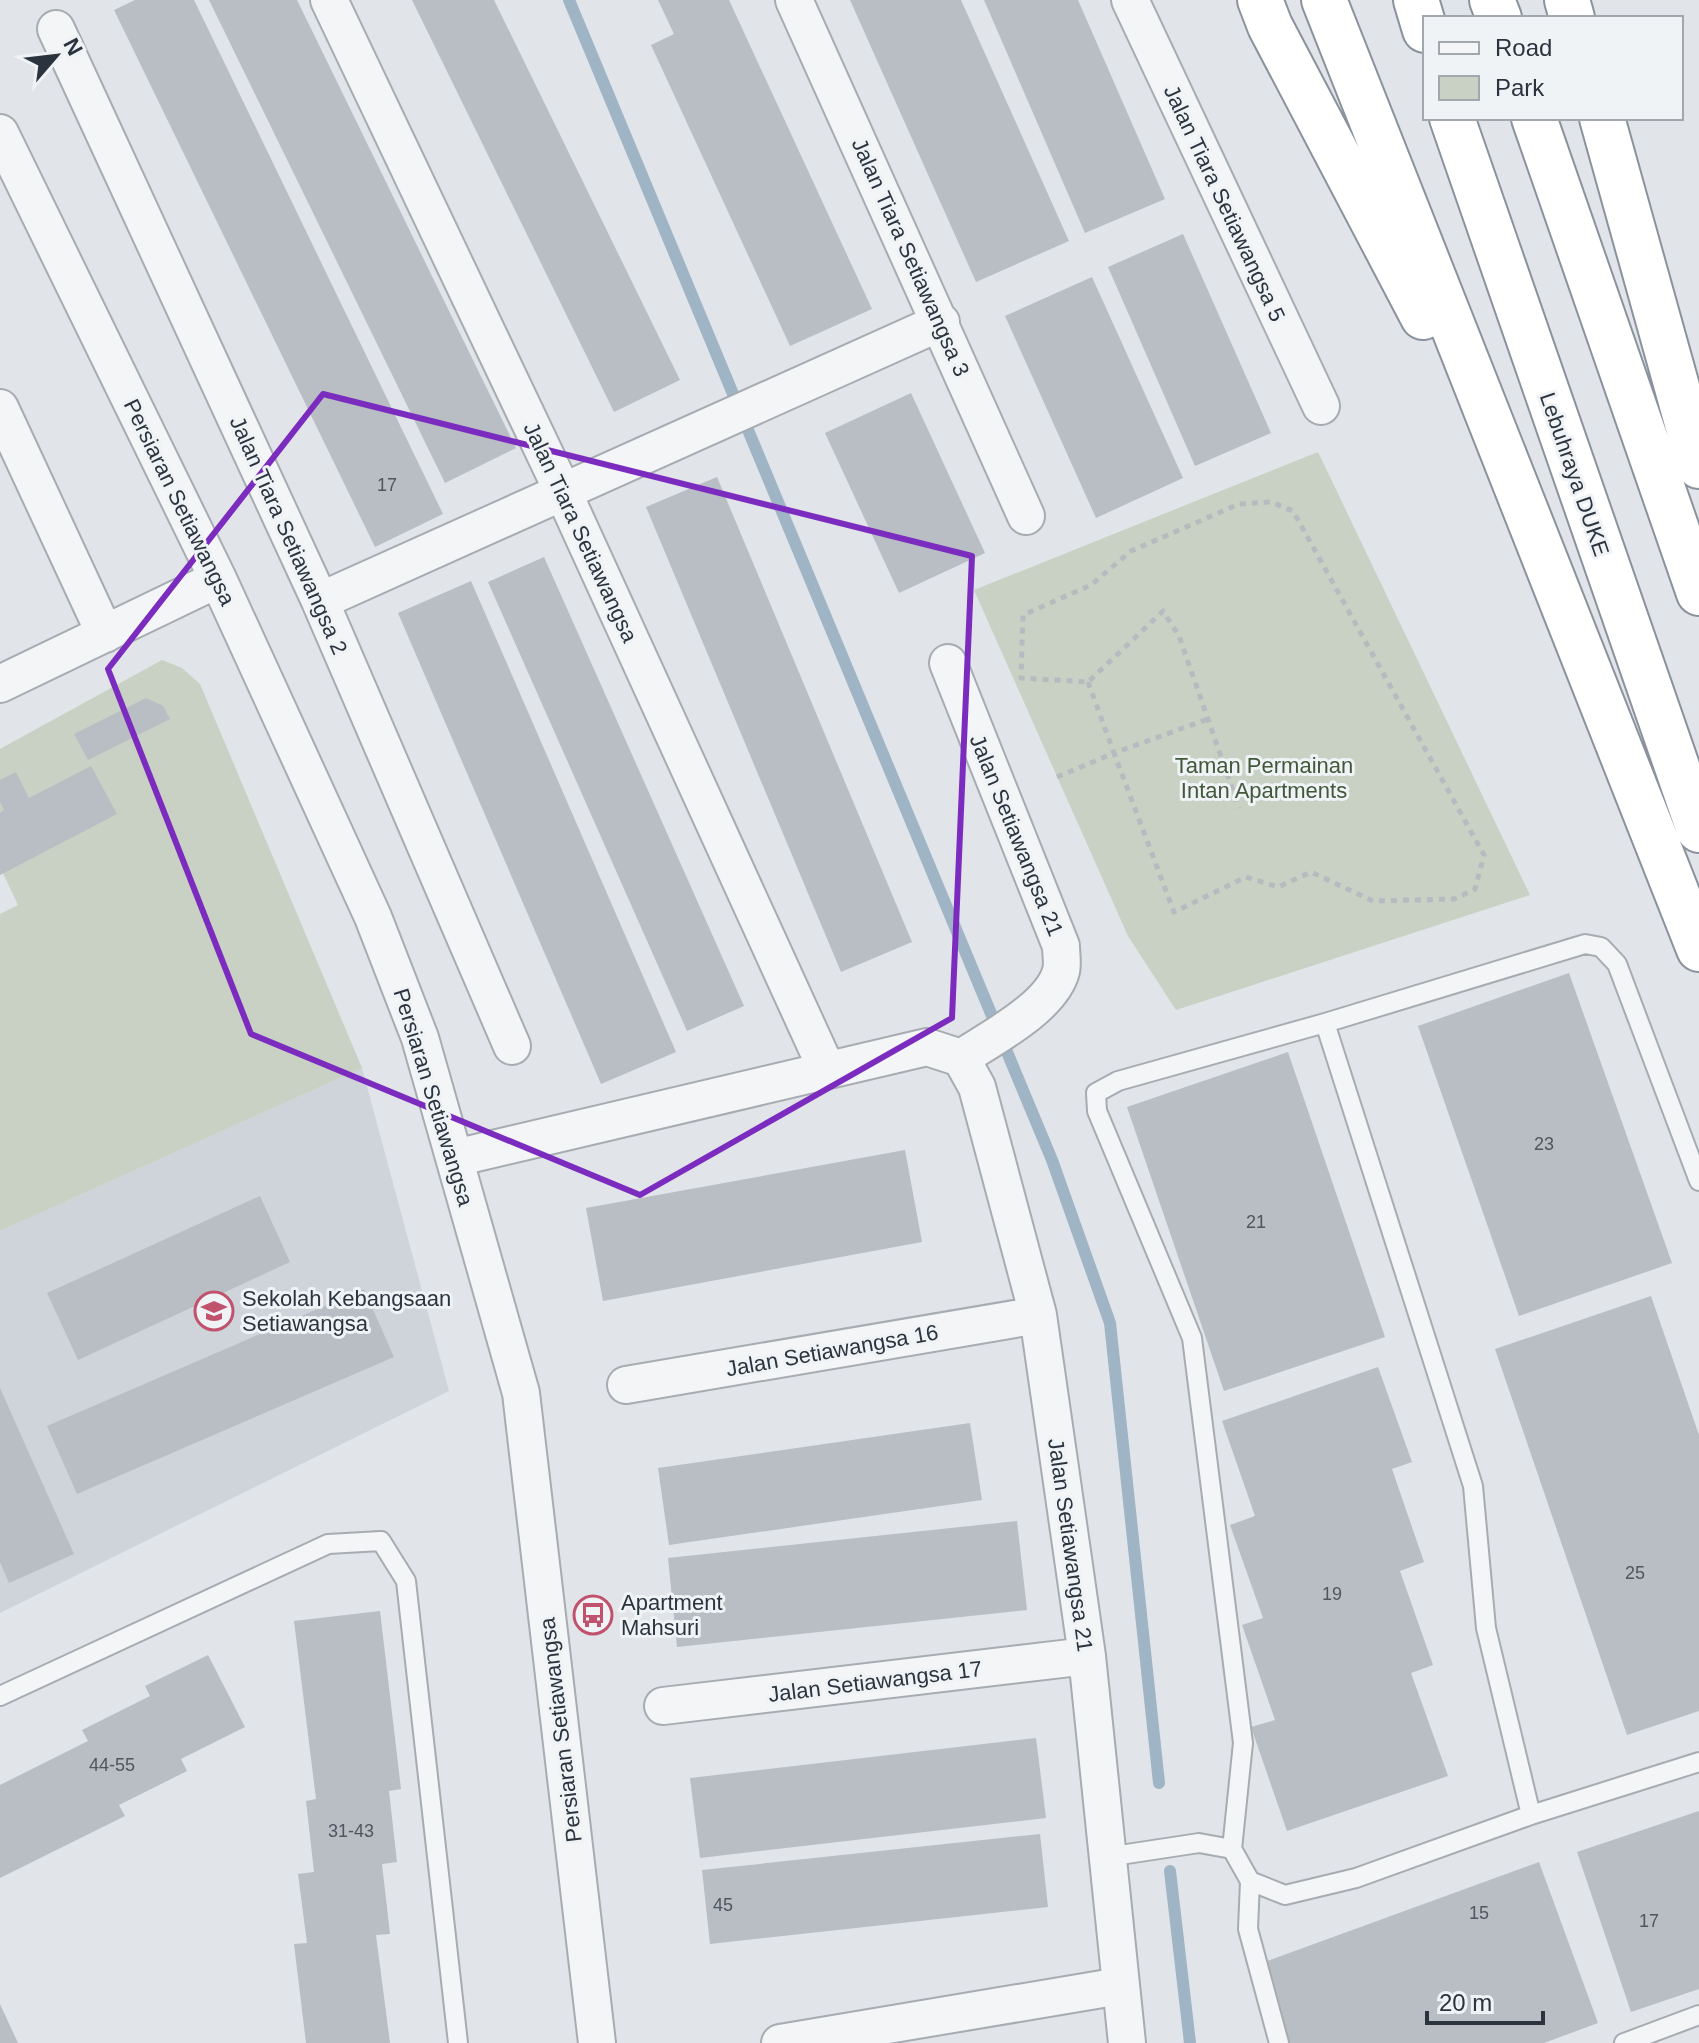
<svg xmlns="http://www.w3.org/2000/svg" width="1699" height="2043" viewBox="0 0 1699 2043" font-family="Arial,sans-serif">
	<rect width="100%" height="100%" fill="#e1e4e8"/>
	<path fill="#cfd4da" d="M362 1068 449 1391 0 1613V1231Z"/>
	<path fill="#c8d1c3" d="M1318 452 1530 895 1176 1010 1128 936 974 590Z
		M162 660 182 668 200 684 362 1068 0 1231V914L18 905 0 867V749Z"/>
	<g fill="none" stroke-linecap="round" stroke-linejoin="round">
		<path stroke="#9fb5c5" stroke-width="12" d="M569 0 1052 1160 1110 1323 1159 1783
			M1170 1871 1190 2043"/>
	</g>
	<path fill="#b8bec4" d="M135 0H194L443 514 375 547 114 10Z
		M209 0H297L516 448 445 483Z
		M412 0H494L680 380 614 412Z
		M658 0H729L872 309 790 346 651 45 674 34Z
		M850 0H961L1069 241 976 282Z
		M984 0H1078L1165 199 1085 233Z
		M1183 234 1271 433 1195 466 1108 267Z
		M1092 277 1183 478 1096 518 1005 316Z
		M911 393 985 553 899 593 825 433Z
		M717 477 912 942 841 972 646 507Z
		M544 557 744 1006 687 1031 488 582Z
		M471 581 676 1052 601 1084 398 613Z
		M146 698 163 706 170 719 88 760 74 734Z
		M91 766 117 814 0 875V813L4 810 0 802V780L16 772 29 798Z
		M1569 973 1672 1263 1519 1316 1418 1026Z
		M1288 1052 1385 1337 1224 1391 1127 1107Z
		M905 1150 922 1242 603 1301 586 1208Z
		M260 1196 290 1262 78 1360 47 1293Z
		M364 1289 394 1357 77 1494 47 1426Z
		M1651 1296 1699 1435V1711L1627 1735 1495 1349Z
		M1378 1367 1412 1462 1392 1469 1424 1562 1400 1571 1433 1665 1411 1673 1448 1776 1287 1831 1251 1727 1275 1720 1242 1625 1263 1618 1230 1525 1255 1516 1222 1421Z
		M0 1388 74 1554 9 1583 0 1562Z
		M970 1423 982 1500 669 1545 658 1468Z
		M1017 1521 1027 1610 677 1647 668 1558Z
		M380 1611 401 1789 389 1791 397 1862 382 1864 390 1934 376 1935 390 2043H306L294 1944 307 1943 298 1874 314 1872 306 1801 316 1799 294 1621Z
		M208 1655 245 1727 181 1759 187 1771 119 1805 125 1816 0 1878V1785L88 1741 82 1730 150 1696 145 1686Z
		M1036 1738 1046 1818 700 1858 690 1778Z
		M1699 1811V1989L1631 2012 1577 1852Z
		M1040 1834 1048 1907 710 1944 702 1870Z
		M1539 1862 1598 2023 1544 2043H1289L1259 1964Z
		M0 2004 18 2043H0Z"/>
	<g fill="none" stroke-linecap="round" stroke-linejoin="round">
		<g stroke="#a7acb2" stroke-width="22">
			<path id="service" d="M1325 1023 1473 1486 1486 1628 1531 1815
				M0 1696 328 1544 381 1541 406 1581 458 2043
				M1232 1849 1250 1881 1285 1895 1356 1878 1531 1815 1699 1762
				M1107 1857 1199 1843 1232 1849 1243 1743 1192 1338 1097 1111 1096 1093 1118 1081 1325 1023 1585 944 1601 947 1617 964 1699 1181
				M1250 1881 1248 1929 1279 2043
				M1624 2043 1699 2015"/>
		</g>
		<g stroke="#a7acb2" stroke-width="40">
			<path id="minor" d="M329 0 563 492 826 1068
				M794 0 1026 516
				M1130 0 1321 406
				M56 29 320 601 512 1046
				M0 133 218 579 373 917 420 1038 521 1393 597 2043
				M0 408 105 634
				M320 601 941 322
				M948 663 1061 946C1061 954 1063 964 1061 971 1052 1007 990 1039 961 1058
				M0 684 218 579
				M455 1158 927 1047 961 1058 977 1087 1038 1315 1087 1656 1127 2043
				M626 1385 1038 1315
				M663 1706 1087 1656
				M780 2043 1120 1986"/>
		</g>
		<g stroke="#8a939d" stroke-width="48">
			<path id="motorway" d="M1260 0 1270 26 1423 317
				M1324 0 1699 949
				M1416 0 1425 30
				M1492 0 1499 18
				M1567 0 1572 18
				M1452 118 1699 830
				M1534 118 1699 593
				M1602 118 1699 466"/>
		</g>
		<path stroke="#b7bbc0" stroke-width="5" stroke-dasharray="6 6" stroke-linecap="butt" d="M1088 682 1114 753 1208 719
			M1057 777 1114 753 1174 912 1246 877 1278 887 1311 872 1373 901 1454 899 1475 889 1484 855 1293 511 1271 502 1239 504 1131 551 1091 585 1023 615 1021 678 1088 682 1163 611 1179 636 1239 808"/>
		<use href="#service" stroke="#f3f5f7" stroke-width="18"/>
		<use href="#minor" stroke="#f3f5f7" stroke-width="36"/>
		<use href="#motorway" stroke="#fff" stroke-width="44"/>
	</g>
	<path fill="none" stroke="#7b2cbf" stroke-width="6" stroke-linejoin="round" d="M323 394 972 556 952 1018 640 1195 251 1034 108 669Z"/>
	<defs>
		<g id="school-ring" transform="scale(2)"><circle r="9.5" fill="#f0f3f6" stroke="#c1526d" stroke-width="1.5"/><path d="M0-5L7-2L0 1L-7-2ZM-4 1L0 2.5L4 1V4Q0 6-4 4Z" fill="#c1526d"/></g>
		<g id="bus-ring" transform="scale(2)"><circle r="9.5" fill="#f0f3f6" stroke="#c1526d" stroke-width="1.5"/><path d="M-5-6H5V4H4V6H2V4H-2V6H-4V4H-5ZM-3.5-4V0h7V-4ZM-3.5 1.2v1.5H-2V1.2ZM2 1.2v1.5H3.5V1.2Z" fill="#c1526d"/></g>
	</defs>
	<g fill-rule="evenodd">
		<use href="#school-ring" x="214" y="1311"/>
		<use href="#bus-ring" x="593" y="1615"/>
	</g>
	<g text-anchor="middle" stroke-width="6" stroke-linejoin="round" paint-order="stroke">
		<g font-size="18" fill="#4e5660">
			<text x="387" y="491">17</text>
			<text x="1544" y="1150">23</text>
			<text x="1256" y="1228">21</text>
			<text x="1635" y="1579">25</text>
			<text x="1332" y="1600">19</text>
			<text x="112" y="1771">44-55</text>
			<text x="351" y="1837">31-43</text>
			<text x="723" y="1911">45</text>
			<text x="1479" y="1919">15</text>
			<text x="1649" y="1927">17</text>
		</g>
		<g font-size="22" fill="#2b343e" stroke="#f0f3f6">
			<text transform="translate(1225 203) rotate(65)" y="8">Jalan Tiara Setiawangsa 5</text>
			<text transform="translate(911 257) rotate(66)" y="8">Jalan Tiara Setiawangsa 3</text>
			<text transform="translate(1575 474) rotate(71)" y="8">Lebuhraya DUKE</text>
			<text transform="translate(180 502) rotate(64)" y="8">Persiaran Setiawangsa</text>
			<text transform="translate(581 532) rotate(65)" y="8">Jalan Tiara Setiawangsa</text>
			<text transform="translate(289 535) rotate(66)" y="8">Jalan Tiara Setiawangsa 2</text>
			<text transform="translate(1017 835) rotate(68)" y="8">Jalan Setiawangsa 21</text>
			<text transform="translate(434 1097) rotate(73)" y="8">Persiaran Setiawangsa</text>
			<text transform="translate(832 1350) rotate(-10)" y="8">Jalan Setiawangsa 16</text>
			<text transform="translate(1071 1545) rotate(82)" y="8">Jalan Setiawangsa 21</text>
			<text transform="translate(875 1681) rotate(-7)" y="8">Jalan Setiawangsa 17</text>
			<text transform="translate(560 1730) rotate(-97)" y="8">Persiaran Setiawangsa</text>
		</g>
		<g font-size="22" fill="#425839" stroke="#f0f3f6">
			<text x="1264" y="773">Taman Permainan<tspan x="1264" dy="25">Intan Apartments</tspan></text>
		</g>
		<g font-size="22" fill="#2b343e" stroke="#f0f3f6" text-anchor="start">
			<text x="242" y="1306">Sekolah Kebangsaan<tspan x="242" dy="25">Setiawangsa</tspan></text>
			<text x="621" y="1610">Apartment<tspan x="621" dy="25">Mahsuri</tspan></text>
		</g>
	</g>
	<rect x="1423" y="16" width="260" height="104" fill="#f0f3f6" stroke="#a1a7ac" stroke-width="2"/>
	<rect x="1439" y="42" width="40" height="12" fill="#f3f5f7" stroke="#a1a7ac" stroke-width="2"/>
	<text x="1495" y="56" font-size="24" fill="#2b343e">Road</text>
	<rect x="1439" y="76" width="40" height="24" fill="#c8d1c3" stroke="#a1a7ac" stroke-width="2"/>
	<text x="1495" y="96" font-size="24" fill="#2b343e">Park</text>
	<g transform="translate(56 56) rotate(62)" stroke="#f0f3f6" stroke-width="6" paint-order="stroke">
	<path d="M0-6L14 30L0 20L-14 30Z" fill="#2b343e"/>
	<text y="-12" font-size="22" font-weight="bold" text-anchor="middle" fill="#2b343e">N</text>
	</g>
	<path d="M1427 2011v12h116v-12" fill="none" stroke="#2b343e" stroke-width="4"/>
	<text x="1439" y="2011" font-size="24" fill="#2b343e" stroke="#f0f3f6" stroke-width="6" paint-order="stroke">20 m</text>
</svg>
